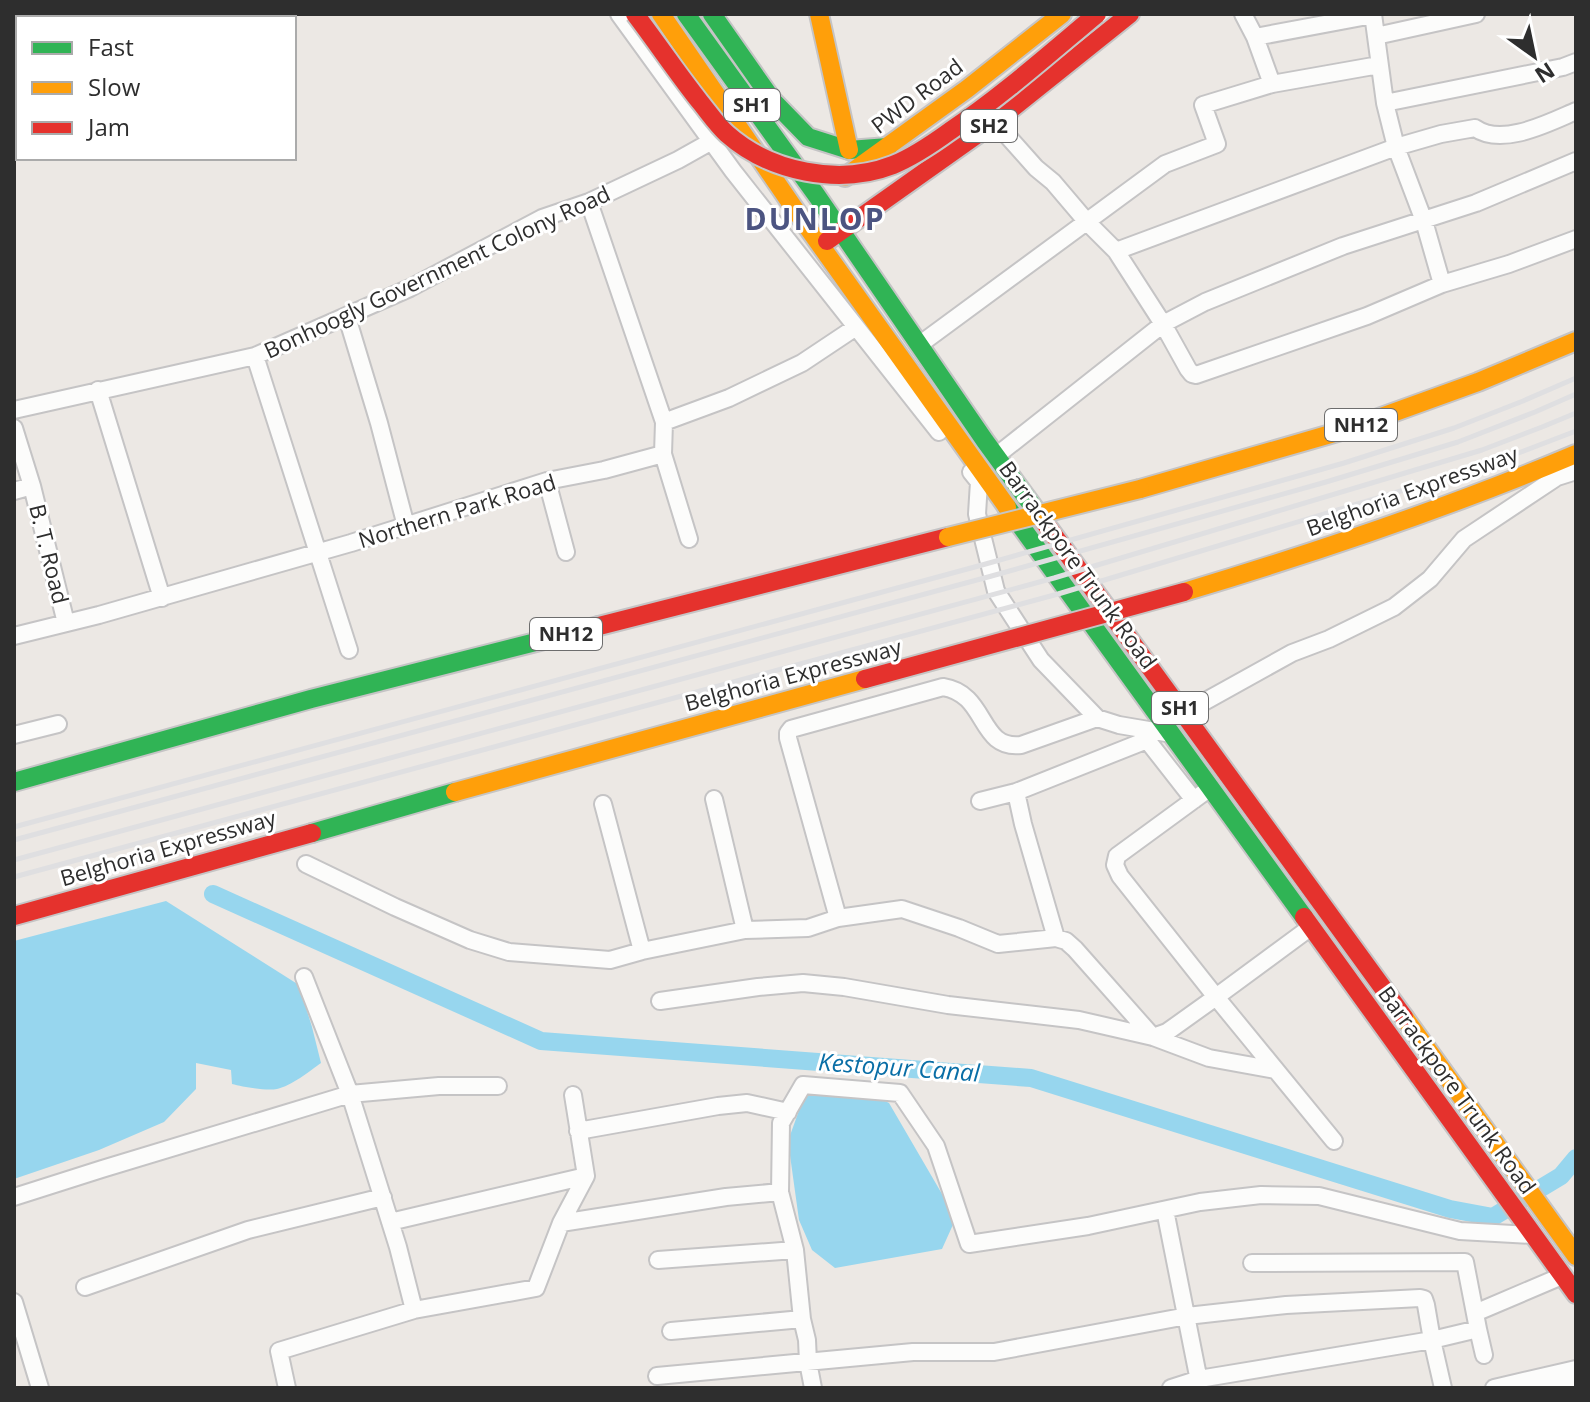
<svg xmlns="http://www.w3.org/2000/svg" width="1590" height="1402" viewBox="0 0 1590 1402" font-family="'Open Sans',sans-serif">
	<rect width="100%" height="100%" fill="#ece8e4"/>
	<path fill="#97d6ee" d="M166 901 299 985 312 1027 321 1063C310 1071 291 1086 277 1089 266 1091 243 1087 232 1084L231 1070 196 1063V1089L164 1122 99 1150 14 1179V941Z
		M813 1088 863 1090 889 1103 956 1218 942 1249 835 1268 812 1250 799 1220 788 1141 801 1105Z"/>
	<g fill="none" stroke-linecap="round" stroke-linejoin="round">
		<path stroke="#97d6ee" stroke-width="18" d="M213 894 541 1041 1031 1078 1450 1209 1493 1217 1561 1176 1576 1158"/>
		<g stroke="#c5c4c5" stroke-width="20">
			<path id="street" d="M619 14 733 171 939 432
				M1243 14 1255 37 1272 84
				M1373 14 1385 103 1396 147 1424 221 1442 284
				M1376 36 1476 14
				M1255 37 1373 15
				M1385 103 1563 67 1576 62
				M995 122 1036 168 1053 182 1087 222 1116 251 1163 324 1188 369 1192 374 1196 375 1367 316 1442 284 1509 264 1576 239
				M589 202 664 422
				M1116 251 1396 147 1441 134 1475 128C1502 147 1548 123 1576 111
				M347 317 379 423 406 526
				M919 345 1165 164 1217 144 1203 105 1272 84 1379 65
				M255 356 349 650
				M98 390 162 598
				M14 410 255 356 410 288 542 218 589 202 678 160 719 137
				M14 428 32 486 66 623
				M663 454 689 539
				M996 456 1163 324 1205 302 1343 246 1476 203 1576 161
				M971 472 979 482 977 514 996 591 1041 660 1097 718 1119 725 1172 734
				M547 481 566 552
				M14 491 32 486
				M14 636 99 615 351 543 547 481 604 470 663 454 664 422 729 398 802 363 856 327
				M1184 713 1292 653 1329 639 1394 607 1430 579 1464 539 1557 477 1576 471
				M14 735 58 724
				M714 799 745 930
				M980 801 1016 792
				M603 804 642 951
				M306 864 395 907 470 940 509 952 610 960 642 951 745 930 808 928 838 918 902 909 959 928 998 944 1056 938 1066 941 1075 949 1153 1037 1167 1032 1216 997 1120 876 1115 865 1117 856 1210 788
				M838 918 788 738V733L791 729 943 687C988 694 978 750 1021 745L1097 718
				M1311 927 1216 997 1334 1141
				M1056 938 1023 824 1016 792 1147 740 1194 800
				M660 1001 758 987 803 983 844 987 948 1005 1079 1020 1153 1037 1209 1058 1275 1070
				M578 1131 718 1106 747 1103 788 1112
				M780 1192 795 1250 802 1319 807 1340 808 1362 813 1388
				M14 1197 102 1169 350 1094 304 977
				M1165 1210 1200 1386
				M390 1222 586 1176 573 1095
				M561 1223 726 1197 780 1192 781 1123 803 1085 900 1093 936 1146 969 1244 1088 1226 1200 1202 1261 1195 1319 1196 1460 1231 1532 1235
				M658 1260 795 1250
				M85 1287 248 1230 383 1197
				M14 1302 40 1388
				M414 1310 536 1288 561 1223 586 1176
				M1475 1313 1562 1276
				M1478 1329 1484 1355
				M671 1331 802 1319
				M657 1376 913 1352H994L1187 1316 1286 1305 1420 1298 1424 1299 1426 1305 1432 1340 1478 1329 1465 1262 1252 1263
				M287 1388 279 1351 414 1310 398 1247 350 1094 439 1086H498
				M1171 1388 1199 1379 1432 1340 1443 1388
				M1494 1388 1576 1369
				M1549 1388 1576 1385"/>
		</g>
		<g stroke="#c5c4c5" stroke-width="22">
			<path id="fast" d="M686 14 817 196 985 441 1042 519
				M712 14 773 101 808 137 849 150 888 147
				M1007 507 1304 917
				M14 782 311 699 599 626
				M312 833 455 792"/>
		</g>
		<g stroke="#c5c4c5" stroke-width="22">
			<path id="slow" d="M661 14 796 211 1007 507
				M819 14 849 150
				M845 177 967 89 1062 14
				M1140 489 1348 429 1478 382 1576 341
				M1184 592C1317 552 1448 508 1576 454
				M1404 1017 1576 1256"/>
		</g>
		<g stroke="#c5c4c5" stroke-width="22">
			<path id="jam" d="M827 241 995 122 1130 14
				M1042 519 1404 1017
				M599 626 948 537
				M14 916 312 833
				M1304 917 1576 1294"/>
		</g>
		<use href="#street" stroke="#fcfcfb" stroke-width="16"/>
		<use href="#fast" stroke="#30b455" stroke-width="18"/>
		<use href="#slow" stroke="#ff9f0a" stroke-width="18"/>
		<use href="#jam" stroke="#e5322d" stroke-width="18"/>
		<path stroke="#dfdfe1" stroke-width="5" d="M14 827 982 565 1344 463 1454 428 1523 401 1576 378
			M14 840 988 577 1326 482 1458 442 1535 412 1576 394
			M14 860 1054 578 1482 450 1542 427 1576 413
			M14 877 1058 594 1487 465 1576 431"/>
		<g stroke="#c6c5c4" stroke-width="22" stroke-linecap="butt">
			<path id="slow-bridge" d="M948 537 1140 489
				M455 792 865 679"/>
		</g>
		<g stroke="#c6c5c4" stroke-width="22" stroke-linecap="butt">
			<path id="jam-bridge" d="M635 14C657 43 677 73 700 102 709 113 717 125 727 134 770 172 839 186 893 165 913 157 932 144 950 131 1002 96 1049 54 1097 14
				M865 679 1184 592"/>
		</g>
		<use href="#slow-bridge" stroke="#ff9f0a" stroke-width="18"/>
		<use href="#jam-bridge" stroke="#e5322d" stroke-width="18"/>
	</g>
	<g text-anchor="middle" stroke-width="6" stroke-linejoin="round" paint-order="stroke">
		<g fill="#fff" stroke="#6d6d6d" stroke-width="2">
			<rect x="724" y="89" width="56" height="32" rx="6"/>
			<rect x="961" y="110" width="56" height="32" rx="6"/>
			<rect x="1325" y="409" width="72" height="32" rx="6"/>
			<rect x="530" y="618" width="72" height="32" rx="6"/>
			<rect x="1152" y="692" width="56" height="32" rx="6"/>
		</g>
		<g font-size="20" font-weight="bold" fill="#2e2e2e">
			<text x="752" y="112">SH1</text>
			<text x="989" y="133">SH2</text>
			<text x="1361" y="432">NH12</text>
			<text x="566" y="641">NH12</text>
			<text x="1180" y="715">SH1</text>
		</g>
		<g font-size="22" fill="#2e2e2e" stroke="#fff">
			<text transform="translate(917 96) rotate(-37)" y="8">PWD Road</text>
			<text transform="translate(437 272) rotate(-25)" y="8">Bonhoogly Government Colony Road</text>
			<text transform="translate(1412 491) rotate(-20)" y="8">Belghoria Expressway</text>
			<text transform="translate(457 511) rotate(-17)" y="8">Northern Park Road</text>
			<text transform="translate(49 554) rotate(76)" y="8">B. T. Road</text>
			<text transform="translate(1078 565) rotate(54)" y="8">Barrackpore Trunk Road</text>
			<text transform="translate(793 675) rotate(-15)" y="8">Belghoria Expressway</text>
			<text transform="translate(168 848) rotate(-16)" y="8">Belghoria Expressway</text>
			<text transform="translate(1457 1090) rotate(54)" y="8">Barrackpore Trunk Road</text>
		</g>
		<g font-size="24" font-style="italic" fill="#096ea6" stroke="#fff">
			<text transform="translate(899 1068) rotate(4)" y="8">Kestopur Canal</text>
		</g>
		<g font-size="30" font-weight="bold" letter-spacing="2" fill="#4c5481" stroke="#fff">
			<text x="815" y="230">DUNLOP</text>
		</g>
	</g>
	<rect width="1590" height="1402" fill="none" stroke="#2e2e2e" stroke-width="32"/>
	<rect x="16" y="16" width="280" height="144" fill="#ffffff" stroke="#ababab" stroke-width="2"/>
	<rect x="32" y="42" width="40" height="12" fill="#30b455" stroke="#ababab" stroke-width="2"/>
	<text x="88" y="56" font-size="24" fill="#2e2e2e">Fast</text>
	<rect x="32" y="82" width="40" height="12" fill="#ff9f0a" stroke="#ababab" stroke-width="2"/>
	<text x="88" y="96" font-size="24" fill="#2e2e2e">Slow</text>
	<rect x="32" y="122" width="40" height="12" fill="#e5322d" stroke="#ababab" stroke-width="2"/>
	<text x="88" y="136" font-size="24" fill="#2e2e2e">Jam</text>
	<g transform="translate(1534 56) rotate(147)" stroke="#ffffff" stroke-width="6" paint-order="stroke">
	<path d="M0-6L14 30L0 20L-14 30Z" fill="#2e2e2e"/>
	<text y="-12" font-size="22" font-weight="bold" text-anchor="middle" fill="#2e2e2e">N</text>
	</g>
</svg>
